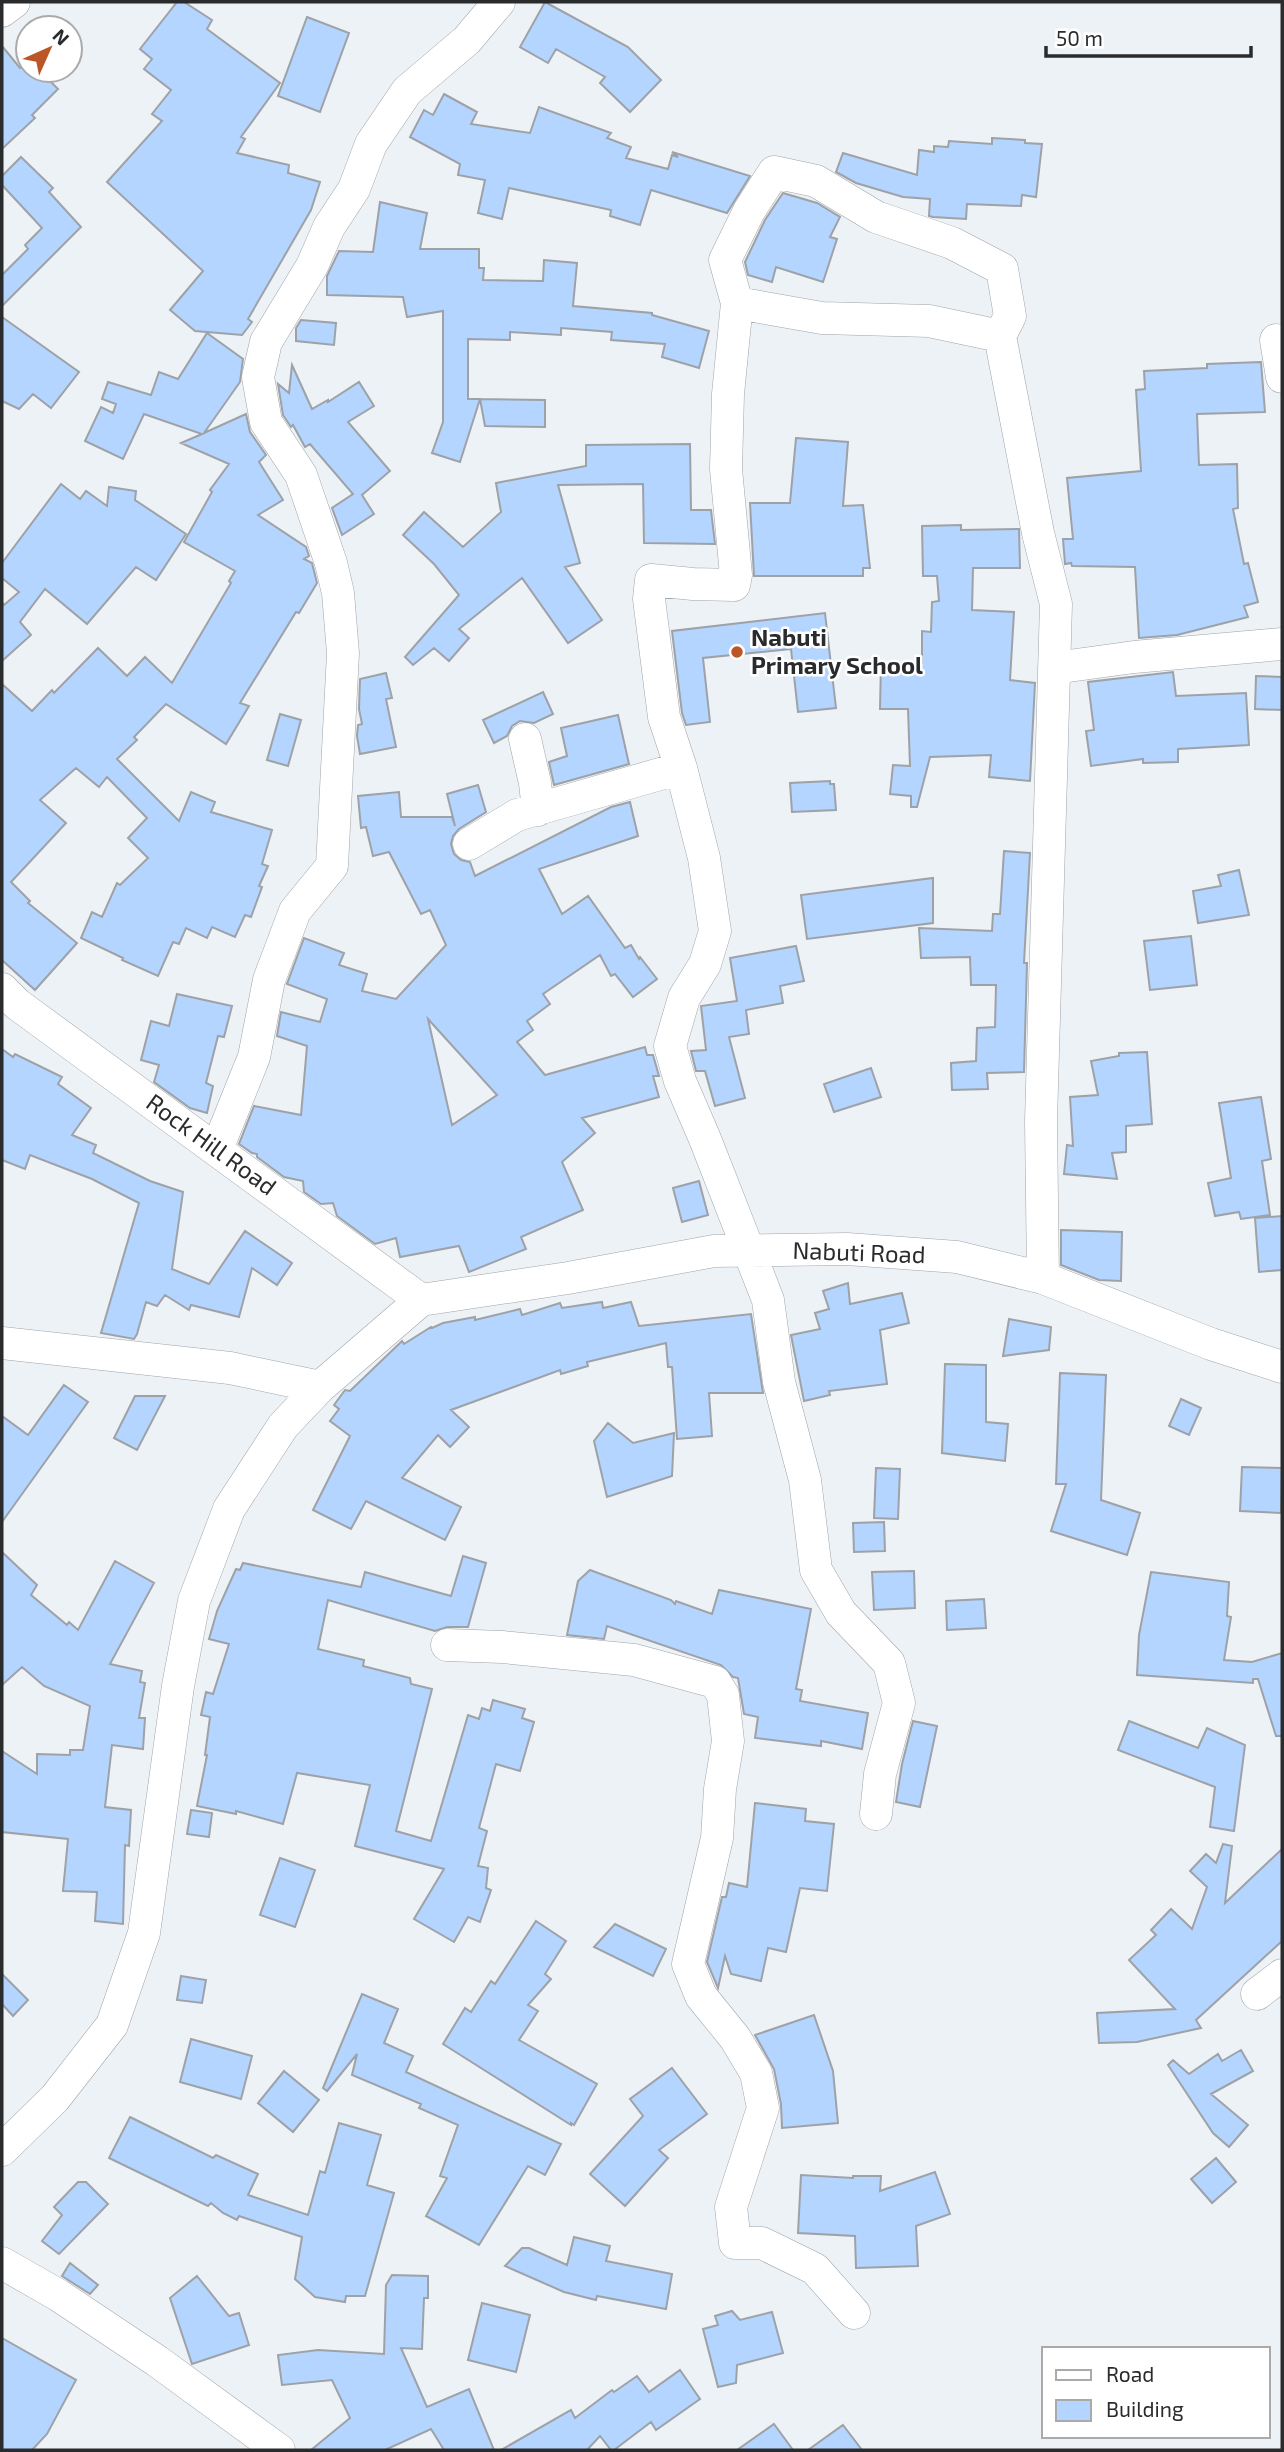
<svg xmlns="http://www.w3.org/2000/svg" width="1284" height="2452" viewBox="0 0 1284 2452" font-family="'Exo 2',sans-serif">
	<rect width="100%" height="100%" fill="#edf2f7"/>
	<path fill="#b3d5ff" stroke="#9ea2a7" stroke-width="2" fill-rule="evenodd" d="M177 2H184L212 20 207 29 280 83 241 137 245 139 237 153 289 165 288 173 320 182 311 210 248 319 252 322 242 335 195 331 170 310 203 271 107 182 162 121 152 114 171 90 144 69 152 59 140 49Z
		M545 2 628 47 661 80 630 112 600 83 605 77 556 49 548 63 520 47Z
		M307 17 349 33 320 112 278 96Z
		M2 46 20 68 28 60V70H39L58 89 32 115 35 118 2 149Z
		M444 94 477 112 471 124 530 133 539 107 611 133 607 138 631 147 626 158 668 169 672 155 678 157 672 152 750 176 727 213 651 190 640 225 610 216 611 210 509 188 502 219 478 213 485 180 458 175 460 164 410 137 424 110 433 115Z
		M992 138 1025 140V143L1042 144 1036 197 1022 195 1021 206 967 204 966 219 933 217 929 216 930 199 903 197 856 183 836 172 843 153 917 175 919 150 934 152V146L948 147 949 141 992 144Z
		M21 157 53 188 49 192 81 227 2 306V275L28 249 25 245 42 228 2 185V176Z
		M783 193 817 203 840 217 830 237 837 239 823 282 776 267 772 282 748 275 745 262 765 220Z
		M380 202 427 213 420 249H479V268H484L483 280 543 281 544 260 577 263 573 306 652 313V315L709 331 699 368 662 357 665 344 611 340 612 332 561 328V335L510 332V340L468 339V399H480L460 462 432 453 443 422V311L407 317 403 297 327 295V276L339 251 373 252Z
		M2 317 79 372 51 408 33 394 19 409 2 401Z
		M301 320 336 323 334 345 296 341V328Z
		M207 333 243 359 240 382 204 433 246 414 250 432 266 455 259 462 283 500 258 515 306 547 309 556 304 559 312 563 317 583 299 613 296 612 240 703 249 706 226 744 166 704 134 737 137 740 117 759 179 821 191 792 215 802 211 812 272 830 262 864 268 866 259 886 262 887 251 917 245 915 235 937 212 927 207 938 186 928 179 944 173 942 158 976 122 960 123 958 81 938 92 912 102 917 117 883 120 885 148 858 128 838 147 818 107 777 99 787 76 768 40 800 66 823 11 882 30 901 28 903 77 943 35 990 2 960V684L32 711 52 690 54 693 98 648 127 676 145 657 172 683 231 583 229 581 235 571 184 542 212 492 210 490 229 464 181 443 202 434 144 414 123 459 85 441 101 407 113 413 116 404 102 399 108 382 151 395 159 372 178 379Z
		M1261 362 1265 412 1197 414 1199 465 1237 464 1238 508 1233 509 1244 564 1248 563 1258 602 1244 606 1248 617 1177 635 1139 638 1135 567 1072 566 1071 563 1065 564 1063 539H1073L1067 478 1141 471 1136 390 1145 389 1144 371 1207 368V364Z
		M292 365 312 409 328 400V402L359 382 374 406 348 422 390 471 362 495 374 514 342 535 332 508 353 494 310 444 305 447 293 425 291 427 283 415 278 384 289 393Z
		M480 399 545 400V427L485 426Z
		M796 438 848 442 843 506 863 505 870 568H863V576H754L750 503H790Z
		M690 444 691 510H711L715 544 644 543 643 484 558 485 580 563 565 567 602 620 568 643 522 578 459 629 469 638 449 661 434 648 413 665 405 657 459 595 434 564 403 535 424 512 463 547 501 512 496 483 586 466V445Z
		M61 484 80 499 86 491 107 506 109 487 136 491 135 500 186 534 156 580 136 567 87 624 45 589 20 622 31 635 2 661V602L4 605 19 592 2 578V563Z
		M961 525V530L1019 529 1020 568H973L972 610 1014 612 1010 680 1035 683 1030 781 989 777 991 755 930 757 917 807H911V796L890 794 893 765 910 766 908 709H880L881 663H922V631L931 632 932 602 939 601 937 576H923L922 526Z
		M825 613 836 708 798 712 791 649 703 658 710 722 686 725 682 713 672 631Z
		M1173 672 1176 696 1246 693 1249 745 1178 749V762L1143 763V759L1091 766 1086 731 1094 730 1088 682Z
		M386 673 392 698 386 699 396 747 360 754 357 736 358 725 362 724 359 709 360 679Z
		M1256 676 1282 677V710L1255 709Z
		M543 692 553 714 534 723 520 721 512 726 507 736 494 743 483 720Z
		M280 714 301 720 288 766 267 760Z
		M618 715 629 764 554 785 549 762 567 756 561 728Z
		M830 781V784H834L836 810 792 812 790 783Z
		M478 785 486 812 459 829 453 836 451 844 454 854 461 860 470 862 475 876 611 807 630 802 638 836 539 869 562 914 588 896 625 948 631 945 639 959 640 957 657 979 633 997 615 974 611 976 600 955 543 994 550 1004 527 1021 533 1030 517 1042 545 1075 645 1047 647 1055H653L659 1076H653L659 1097 582 1118 595 1133 562 1162 583 1210 521 1237 526 1249 469 1272 459 1246 400 1257 396 1238 375 1244 337 1216 333 1203 321 1204 304 1192 303 1181 284 1177 257 1157V1154L252 1153 239 1144 254 1106 301 1115 307 1046 277 1036 281 1012 320 1022 327 999 287 984 304 938 344 953 339 965 367 974 362 991 396 999 446 945 430 910 421 914 389 852 373 856 366 827 361 828 358 796 399 792 401 817H452L455 826 447 794ZM428 1019 497 1095 452 1125Z
		M1004 851 1030 853 1024 963H1027L1024 1072 987 1073 988 1089 952 1090 951 1063 976 1061 977 1028 995 1027 996 985H971L970 957 921 958 919 928 992 931 993 914H1000Z
		M1239 870 1249 915 1198 923 1193 891 1221 886 1218 875Z
		M933 878V923L807 939 801 895Z
		M1191 936 1197 985 1150 990 1144 941Z
		M796 946 804 981 780 986 783 1003 746 1010 749 1034 729 1037 745 1098 715 1106 705 1071H696L691 1051 706 1050 701 1006 737 1001 730 958Z
		M177 994 232 1006 224 1037 218 1036 206 1083 213 1086 207 1113 190 1108 154 1082 159 1065 141 1060 151 1021 169 1026Z
		M2 1049 13 1057 15 1054 62 1077 58 1084 91 1108 72 1135 96 1145 93 1153 150 1181 183 1192 172 1269 209 1284 245 1231 292 1263 277 1285 252 1268 239 1317 191 1305 189 1310 165 1295 157 1306 146 1302 137 1334 134 1339 101 1333 139 1203 92 1179 30 1155 25 1169 2 1160Z
		M1147 1052 1152 1124 1126 1126V1152L1112 1153 1117 1179 1064 1174 1067 1145 1073 1146 1070 1097 1098 1095 1091 1061 1119 1056V1053Z
		M871 1068 881 1097 834 1112 824 1084Z
		M1261 1097 1271 1159 1262 1161 1270 1215 1241 1219 1239 1212 1215 1216 1208 1183 1231 1178 1219 1103Z
		M699 1181 708 1215 682 1222 673 1188Z
		M1282 1216V1270L1259 1272 1255 1218Z
		M1061 1230 1122 1232 1121 1281 1099 1280 1061 1265Z
		M848 1283 850 1304 902 1293 909 1323 880 1330 887 1384 829 1391 830 1395 804 1401 791 1335 820 1329 815 1313 829 1309 823 1291Z
		M602 1302 603 1308 631 1302 639 1326 751 1314 763 1393H709L712 1436 677 1439 672 1367H668L666 1343 587 1362 588 1366 561 1374 560 1370 451 1410 469 1427 450 1447 438 1435 402 1478 461 1507 445 1540 366 1501 351 1529 313 1510 350 1436 330 1421 339 1409 334 1405 345 1390 350 1391 402 1341 404 1344 431 1327 432 1328 443 1323 475 1317V1320L520 1309 522 1315 560 1303 562 1308Z
		M1009 1319 1051 1327 1049 1350 1003 1356Z
		M945 1364 986 1365V1422L1008 1424 1005 1461 942 1453Z
		M1060 1373 1106 1375 1101 1500 1140 1513 1127 1555 1051 1531 1066 1484H1056Z
		M64 1385 88 1402 2 1522V1416L28 1435Z
		M135 1396H165L137 1450 114 1438Z
		M1181 1399 1201 1408 1189 1435 1169 1426Z
		M608 1423 633 1443 674 1433 672 1476 607 1497 594 1441Z
		M1242 1467 1282 1468 1281 1513 1240 1511Z
		M876 1468 900 1469 898 1519 874 1518Z
		M884 1522 885 1551 854 1552 853 1523Z
		M2 1552 37 1585 31 1595 67 1625 69 1622 78 1630 115 1561 154 1583 110 1664 142 1671 140 1682 145 1683 139 1718H145L143 1749 112 1745 105 1807 131 1810 129 1846 125 1845 123 1924 95 1921 97 1892 63 1891 68 1839 2 1832V1751L37 1774V1754L70 1755V1750H83L90 1706 44 1686 22 1667 2 1685Z
		M463 1556 486 1563 468 1627H447L435 1631 328 1600 318 1649 364 1660 363 1666 410 1678 411 1684 432 1689 396 1831 431 1841 468 1715 479 1719 482 1708 490 1711 493 1700 525 1709 522 1718 534 1722 520 1771 496 1764 479 1828 487 1831 478 1866 488 1868 486 1888 491 1890 480 1922 468 1917 454 1942 414 1919 444 1869 355 1846 370 1785 297 1773 283 1824 236 1811V1814L197 1806 207 1755H205L210 1717 201 1715 206 1692 213 1694 229 1644 209 1639 217 1611 236 1569 240 1570 243 1563 361 1587 365 1572 451 1596Z
		M590 1570 671 1600 675 1604 676 1601 712 1614 719 1590 811 1609 796 1689 802 1690 800 1701 868 1713 862 1749 821 1741V1746L755 1738 758 1717 744 1714 738 1678 733 1677 721 1665 607 1626 604 1639 567 1635 578 1581Z
		M914 1571 915 1608 874 1610 872 1572Z
		M1151 1572 1229 1582 1227 1616 1231 1617 1224 1660 1252 1662 1282 1653V1736H1276L1258 1679H1253V1683L1137 1675 1139 1635Z
		M984 1599 986 1628 947 1630 946 1601Z
		M913 1721 937 1726 920 1807 896 1802 902 1764Z
		M1129 1721 1198 1748 1207 1728 1245 1745 1234 1831 1210 1827 1215 1787 1118 1750Z
		M755 1803 806 1809 805 1821 834 1824 827 1891 800 1888 786 1952 768 1948 761 1981 731 1974 725 1956 718 1988 707 1962 722 1897H726L729 1883 747 1887Z
		M191 1810 212 1813 209 1837 187 1834Z
		M1223 1844 1232 1846 1225 1903 1282 1849V1941L1196 2020 1201 2028 1137 2042 1099 2043 1097 2013 1175 2009 1129 1960 1156 1935 1151 1930 1171 1909 1192 1929 1207 1887 1190 1871 1206 1854 1216 1863Z
		M280 1858 315 1870 295 1927 260 1915Z
		M536 1921 566 1941 545 1974 551 1979 528 2005 538 2011 519 2040 597 2084 574 2125 571 2123V2125L443 2044 465 2008 471 2012 491 1981 495 1984Z
		M615 1924 666 1949 653 1976 594 1947Z
		M2 1974 28 2000 13 2016 2 2004Z
		M181 1976 206 1980 202 2003 177 2000Z
		M362 1994 398 2009 384 2043 413 2056 406 2072 561 2144 545 2175 528 2166 479 2245 426 2216 447 2178 440 2176 458 2125 419 2108 421 2104 352 2075 357 2054 327 2091 323 2088Z
		M814 2015 833 2071 838 2123 782 2128 781 2104 774 2069 755 2035Z
		M191 2039 252 2056 241 2099 180 2082Z
		M1241 2050 1253 2071 1211 2094 1248 2125 1229 2147 1213 2133 1168 2065 1173 2060 1189 2074 1218 2054 1222 2061Z
		M672 2068 707 2114 659 2150 668 2158 625 2206 590 2174 643 2116 630 2099Z
		M284 2071 319 2100 293 2132 258 2103Z
		M130 2117 213 2158 216 2155 258 2174 248 2195 308 2215 320 2171 325 2173 339 2123 381 2135 367 2185 394 2193 365 2296H346L345 2302 315 2297 295 2279 302 2237 239 2216 237 2220 223 2213 211 2203 208 2206 109 2158Z
		M1216 2158 1236 2182 1212 2203 1191 2179Z
		M935 2172 950 2214 916 2226 918 2266 856 2268 855 2236 798 2233 801 2175 853 2178V2176H881L880 2191Z
		M78 2182H86L108 2204 59 2254 42 2241 62 2215 54 2207Z
		M574 2237 610 2246 606 2261 672 2274 666 2309 597 2296 596 2300 564 2292 505 2266 522 2248H529L567 2265Z
		M70 2263 98 2285 90 2294 62 2276Z
		M392 2275 428 2276V2298H424L422 2349 401 2348 427 2407 469 2389 494 2450H444L431 2429 385 2450H311L350 2418 332 2380 282 2385 278 2355 318 2350 384 2354 386 2285Z
		M197 2276 229 2316 239 2313 249 2345 192 2364 170 2298Z
		M482 2303 530 2315 516 2372 468 2360Z
		M732 2311 740 2320 772 2312 783 2353 737 2365 736 2383 718 2387 703 2329 718 2325 715 2316Z
		M2 2338 76 2380 47 2434 32 2450H2Z
		M680 2370 700 2399 656 2430 651 2422 614 2450H611L600 2436 587 2450H501L571 2410 575 2418 612 2390 614 2392 637 2376 649 2392Z
		M774 2424 793 2450H737Z
		M843 2425 862 2450H808Z"/>
	<g fill="none" stroke-linecap="round" stroke-linejoin="round">
		<g stroke="#a0a4a9" stroke-width="33">
			<path id="minor" d="M2 11 14 2
				M1000 336 1010 316 1002 269 952 243 876 217 816 181 774 172 749 211 725 260 737 303 822 318 929 321 1000 336 1038 533 1056 604 1041 1121 1043 1278
				M1276 340 1282 377
				M1054 668 1134 657 1282 644
				M525 739 535 783 538 810
				M681 768 664 717 649 599 651 580 693 584 734 585 736 575 726 469 728 394 737 303
				M469 844 517 815 681 768 704 858 715 931 705 964 684 998 670 1046 680 1081 705 1139 768 1300 779 1382 805 1480 816 1570 841 1613 889 1663 899 1703 880 1774 876 1814
				M2 989 17 1004 421 1300
				M217 1149 254 1057 269 980 295 911 332 866 343 653 338 593 331 563 301 475 266 422 258 377 266 342 312 266 329 227 354 189 371 144 407 91 467 40 499 2
				M421 1300 568 1278 714 1251 847 1249 957 1257 1043 1278 1211 1344 1282 1367
				M2 1343 230 1368 320 1387
				M447 1645 502 1647 634 1660 715 1682 723 1695 728 1741 720 1789 717 1838 688 1964 701 1996 735 2038 756 2073 763 2108 731 2207 735 2243H762L815 2269 854 2313
				M1257 1994 1282 1975
				M2 2150 55 2098 112 2025 144 1933 178 1686 194 1601 229 1509 283 1426 320 1387 421 1300
				M2 2263 58 2295 157 2361 279 2450"/>
		</g>
		<use href="#minor" stroke="#fff" stroke-width="32"/>
	</g>
	<circle fill="#bb5626" stroke="#fff" stroke-width="2.5" cx="737" cy="652" r="7"/>
	<g text-anchor="middle" stroke-width="5" stroke-linejoin="round" paint-order="stroke">
		<g font-size="24" font-weight="bold" fill="#2a2b2d" stroke="#fff" text-anchor="start">
			<text x="751" y="646">Nabuti<tspan x="751" dy="28">Primary School</tspan></text>
		</g>
		<g font-size="24" fill="#2a2b2d" stroke="#fff">
			<text transform="translate(211 1145) rotate(36)" y="8">Rock Hill Road</text>
			<text transform="translate(859 1253) rotate(2)" y="8">Nabuti Road</text>
		</g>
	</g>
	<rect width="1284" height="2452" fill="none" stroke="#2a2b2d" stroke-width="7"/>
	<rect x="1042" y="2347" width="228" height="91" fill="#ffffff" stroke="#aaaaab" stroke-width="2"/>
	<rect x="1056" y="2370" width="35" height="10" fill="#ffffff" stroke="#aaaaab" stroke-width="2"/>
	<text x="1106" y="2382" font-size="21" fill="#2a2b2d">Road</text>
	<rect x="1056" y="2400" width="35" height="21" fill="#b3d5ff" stroke="#aaaaab" stroke-width="2"/>
	<text x="1106" y="2417" font-size="21" fill="#2a2b2d">Building</text>
	<g transform="translate(49 49) rotate(45)"><circle r="33" fill="#ffffff" stroke="#aaaaab" stroke-width="2"/>
	<path d="M0-5L12 26L0 18L-12 26Z" fill="#bb5626"/>
	<text y="-10" font-size="19" font-weight="bold" text-anchor="middle" fill="#2a2b2d">N</text>
	</g>
	<path d="M1046 46v10h205v-10" fill="none" stroke="#2a2b2d" stroke-width="3.5"/>
	<text x="1056" y="46" font-size="21" fill="#2a2b2d" stroke="#ffffff" stroke-width="5" paint-order="stroke">50 m</text>
</svg>
